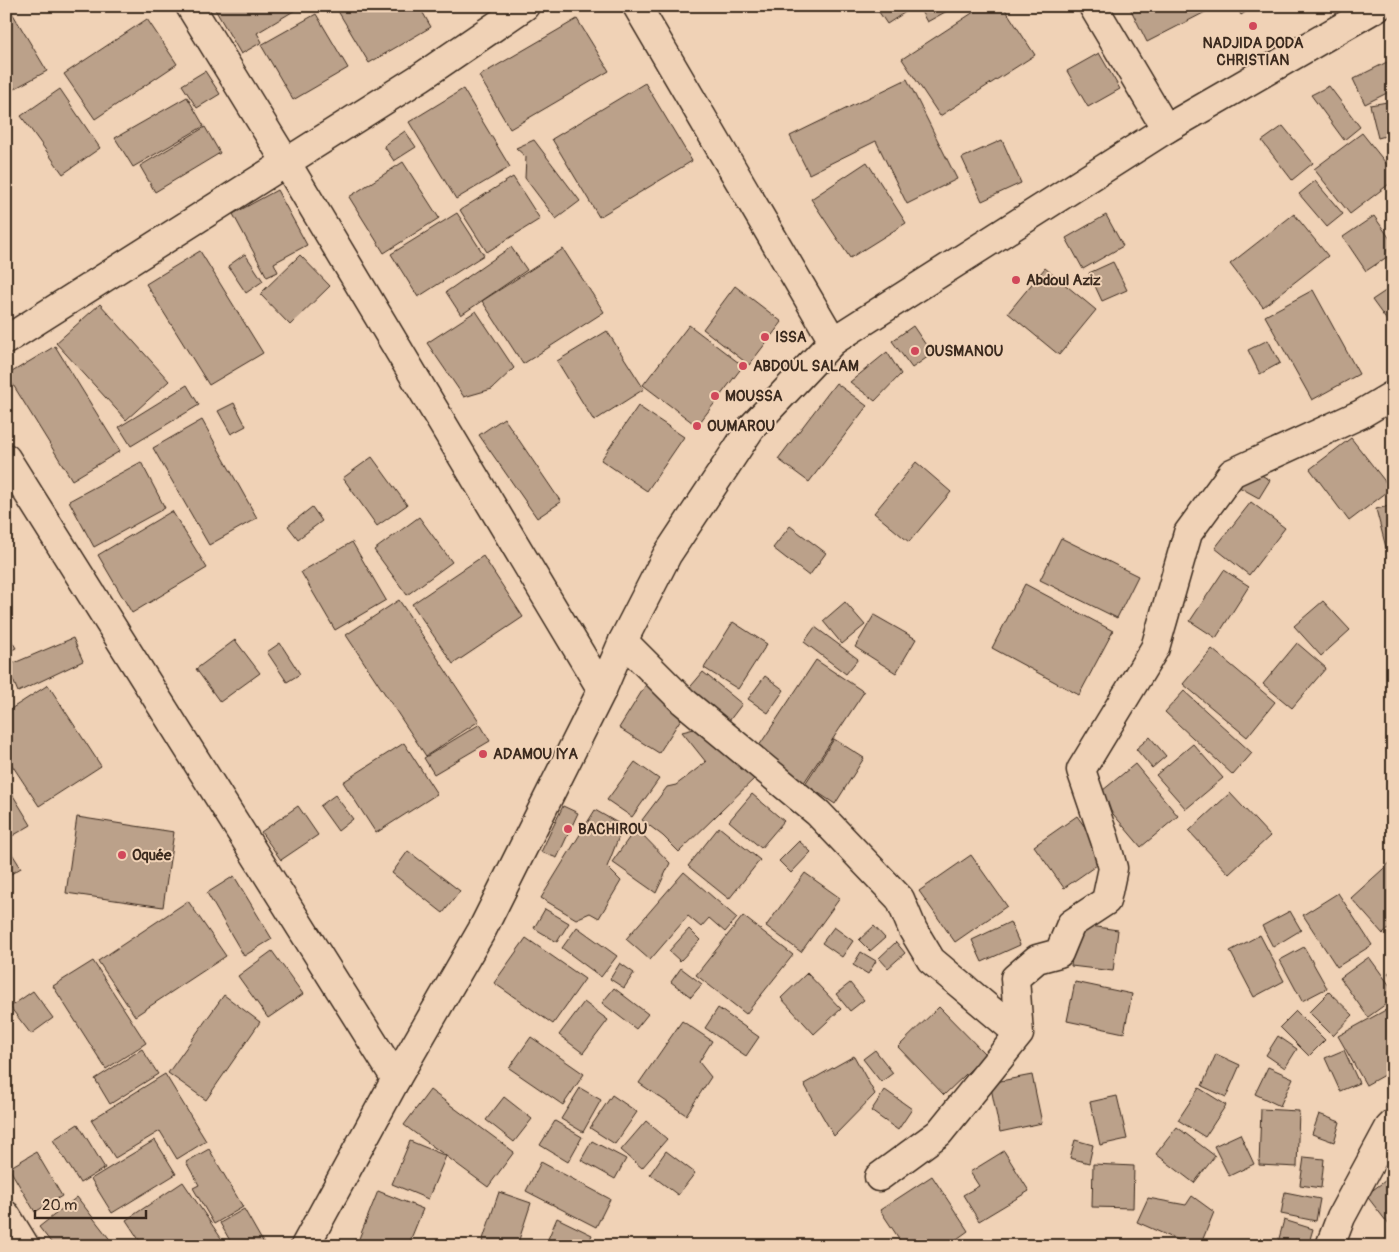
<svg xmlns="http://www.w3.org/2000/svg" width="1399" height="1252" viewBox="0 0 1399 1252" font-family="Pangolin,sans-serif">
	<rect width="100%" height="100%" fill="#f0d2b6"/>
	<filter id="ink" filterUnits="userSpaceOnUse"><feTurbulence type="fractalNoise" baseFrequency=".02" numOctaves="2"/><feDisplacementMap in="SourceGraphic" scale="10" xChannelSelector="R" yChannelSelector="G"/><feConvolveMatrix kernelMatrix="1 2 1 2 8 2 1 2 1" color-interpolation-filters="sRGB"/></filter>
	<g filter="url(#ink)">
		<path fill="#bba18a" stroke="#3b2a1e" d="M8 6 47 71 12 90 6 81V7Z
			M213 6H302L257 33 262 42 241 54Z
			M335 6H419L431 27 369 63Z
			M784 6H798L786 12Z
			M875 6H905L907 11 887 24Z
			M918 6H956L927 22Z
			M983 6H1003L1035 55 940 116 902 59Z
			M1129 6H1212L1213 8 1147 42Z
			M1236 6H1255L1241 15Z
			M316 14 348 68 293 100 261 45Z
			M147 19 177 64 95 119 64 74Z
			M577 19 609 71 510 129 479 76Z
			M1099 53 1120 89 1088 107 1067 71Z
			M1387 62 1393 72V90L1365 104 1353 79Z
			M205 71 220 94 197 108 182 85Z
			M907 79 957 179 907 204 876 141 809 174 790 136Z
			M645 83 692 161 599 217 552 139Z
			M1329 86 1360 127 1344 140 1311 95Z
			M60 89 100 148 63 174 21 116Z
			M463 89 510 167 456 199 409 122Z
			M187 97 204 126 133 167 115 138Z
			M1393 101V134L1378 138 1370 105Z
			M1283 126 1313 163 1292 180 1262 141Z
			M205 127 220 153 155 192 140 166Z
			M405 131 416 147 394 161 384 146Z
			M1362 133 1393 172V181L1350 214 1314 169Z
			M534 140 580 201 556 219 525 178 526 157 516 148Z
			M1002 140 1021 183 982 201 962 158Z
			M403 162 439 218 384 253 349 197Z
			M867 162 906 223 850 258 811 199Z
			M513 177 540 219 487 252 460 210Z
			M1315 181 1343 214 1327 227 1299 194Z
			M277 190 307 245 274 263 278 272 267 277 233 214Z
			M457 213 484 255 418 297 391 254Z
			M1294 214 1328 256 1263 307 1230 264Z
			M1106 215 1123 246 1083 269 1066 238Z
			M1374 216 1393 243V253L1366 271 1343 237Z
			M511 247 527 270 461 315 446 292Z
			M563 249 604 312 523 364 482 301Z
			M200 251 263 353 209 385 146 284Z
			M245 254 263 281 246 293 228 266Z
			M300 255 330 286 290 325 260 294Z
			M1113 262 1127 290 1102 301 1089 273Z
			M1045 268 1096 310 1059 355 1008 313Z
			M735 286 782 322 749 365 703 329Z
			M1393 286V329L1372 300Z
			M1313 290 1359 374 1312 400 1265 316Z
			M100 304 169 381 126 420 56 343Z
			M476 311 514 368 492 389 464 397 427 343Z
			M689 325 743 366 697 426 643 385Z
			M913 326 932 354 912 368 892 341Z
			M607 331 644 389 594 421 557 361Z
			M1268 340 1280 363 1260 374 1248 350Z
			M55 346 120 451 72 480 7 375Z
			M887 352 901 374 875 401 850 382Z
			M836 383 867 406 809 482 778 459Z
			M187 385 199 405 131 446 119 427Z
			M234 403 246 426 231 434 218 411Z
			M638 406 684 437 647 491 601 460Z
			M504 418 561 502 537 518 479 435Z
			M202 420 257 518 209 545 153 448Z
			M1351 438 1391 489 1349 521 1310 469Z
			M372 457 407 505 377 526 343 478Z
			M141 462 165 508 94 547 69 501Z
			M916 462 951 492 909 542 874 513Z
			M1249 468 1270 480 1259 498 1239 487Z
			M1251 502 1285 528 1249 575 1215 548Z
			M1393 505V558L1389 559 1376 509Z
			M312 507 322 521 298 539 288 526Z
			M172 511 207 568 132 613 98 555Z
			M419 517 452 562 407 595 374 550Z
			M790 526 826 553 809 576 773 548Z
			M1061 538 1138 576 1117 618 1040 580Z
			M352 542 386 600 335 630 301 572Z
			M483 556 523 617 453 664 412 604Z
			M1224 570 1249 586 1216 638 1190 621Z
			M1025 584 1113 631 1079 695 992 648Z
			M399 600 479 721 426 756 346 635Z
			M1323 601 1350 630 1321 656 1294 626Z
			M845 602 865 625 842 644 823 621Z
			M874 615 916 639 896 673 855 647Z
			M733 622 767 644 738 689 704 668Z
			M815 627 858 659 846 674 804 642Z
			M6 632 16 648 6 653Z
			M73 638 83 661 18 692 7 666Z
			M235 640 260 673 220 702 196 669Z
			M280 643 300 674 287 682 267 652Z
			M1297 643 1326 668 1292 708 1263 684Z
			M1212 649 1275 702 1247 737 1183 684Z
			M816 660 864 692 801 787 753 755Z
			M703 672 742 704 726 725 686 692Z
			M765 676 784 690 768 713 748 699Z
			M647 683 688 708 659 753 619 728Z
			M48 685 101 766 39 806 6 756V712Z
			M1184 691 1252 753 1233 775 1165 712Z
			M480 724 490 741 434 774 424 758Z
			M710 725 758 775 679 852 663 836 642 820 667 787 676 785 706 762 682 732Z
			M1150 737 1166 756 1152 768 1136 749Z
			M834 739 864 758 835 804 805 784Z
			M404 743 437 794 376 833 343 782Z
			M1193 744 1223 778 1186 809 1156 775Z
			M635 762 659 779 632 817 607 800Z
			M1135 764 1178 816 1141 847 1097 795Z
			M6 784 31 825 9 838 6 833Z
			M1230 793 1270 836 1229 874 1189 831Z
			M752 794 784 821 761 848 729 821Z
			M335 795 353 819 338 831 320 806Z
			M298 806 318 835 281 860 261 832Z
			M563 806 578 813 557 858 541 852Z
			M595 810 623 826 607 867 621 881 599 918 590 913 576 919 541 898Z
			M1077 816 1107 858 1064 888 1034 846Z
			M77 817 174 832 163 907 66 893Z
			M719 827 760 860 729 899 688 866Z
			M636 828 670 863 656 893 612 862Z
			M799 841 811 852 791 873 779 861Z
			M6 844 21 868 6 877Z
			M408 851 460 891 443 913 392 873Z
			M971 855 1007 906 955 942 919 891Z
			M1393 860V925L1383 934 1351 898Z
			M684 872 737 918 725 932 709 918 701 927 688 916 650 960 626 939Z
			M805 873 840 898 801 952 766 926Z
			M234 876 272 939 244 956 207 893Z
			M1338 893 1372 945 1337 967 1303 915Z
			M188 901 226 956 135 1016 98 961Z
			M545 909 569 923 557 942 534 928Z
			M1290 911 1301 930 1273 947 1262 926Z
			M743 916 793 955 746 1014 696 975Z
			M1010 922 1020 945 982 962 972 940Z
			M1076 924 1118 930 1113 971 1071 966Z
			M874 926 885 938 870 951 859 940Z
			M577 927 617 956 601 977 562 948Z
			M834 927 853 941 842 957 822 943Z
			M689 929 700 940 680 961 669 951Z
			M1260 935 1284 981 1254 997 1230 951Z
			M526 938 585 979 553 1024 494 983Z
			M896 942 905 953 888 968 879 958Z
			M1304 947 1327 988 1302 1001 1280 960Z
			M272 951 303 994 268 1018 238 976Z
			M861 952 876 961 868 974 853 965Z
			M1369 957 1393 990V999L1368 1017 1340 978Z
			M93 961 146 1043 106 1069 53 986Z
			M620 963 634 973 624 988 610 979Z
			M681 968 702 984 691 997 671 982Z
			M1393 969V979L1388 973Z
			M807 973 841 1009 814 1034 781 998Z
			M1075 982 1132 994 1124 1033 1067 1021Z
			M850 983 864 1000 850 1011 836 994Z
			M614 988 648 1014 636 1029 602 1003Z
			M33 991 53 1018 31 1034 10 1007Z
			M1329 992 1353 1015 1333 1036 1309 1012Z
			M224 995 260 1022 206 1100 168 1073Z
			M584 1002 608 1020 583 1053 559 1035Z
			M1393 1006V1070L1366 1085 1338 1036Z
			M939 1007 986 1055 944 1095 898 1047Z
			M718 1008 759 1037 746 1056 705 1028Z
			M1296 1011 1325 1040 1309 1056 1280 1027Z
			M682 1021 712 1041 699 1062 711 1077 686 1115 639 1083Z
			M1278 1036 1297 1049 1285 1068 1266 1055Z
			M531 1037 584 1074 563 1105 509 1068Z
			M142 1049 158 1074 110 1104 95 1079Z
			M875 1050 893 1073 881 1082 863 1059Z
			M1344 1050 1359 1083 1340 1091 1325 1058Z
			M1216 1054 1240 1065 1226 1097 1202 1086Z
			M854 1056 875 1094 834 1136 804 1084Z
			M1268 1067 1293 1078 1280 1106 1255 1094Z
			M165 1074 206 1141 177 1159 160 1131 115 1158 91 1120Z
			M1032 1075 1042 1123 1000 1132 990 1083Z
			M580 1088 601 1100 583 1132 561 1119Z
			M1199 1088 1226 1105 1205 1137 1178 1120Z
			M430 1090 514 1152 488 1187 404 1125Z
			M885 1090 912 1109 898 1130 871 1111Z
			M612 1095 637 1112 615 1144 590 1128Z
			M1117 1096 1127 1139 1100 1145 1090 1102Z
			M504 1097 532 1119 514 1142 486 1120Z
			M1261 1109 1299 1111 1297 1167 1259 1165Z
			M1319 1114 1340 1122 1334 1142 1312 1134Z
			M555 1121 582 1137 568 1162 540 1145Z
			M646 1121 667 1139 642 1168 621 1150Z
			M78 1124 105 1168 80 1183 53 1140Z
			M1177 1127 1215 1156 1194 1183 1156 1154Z
			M1240 1134 1254 1164 1229 1176 1214 1146Z
			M155 1140 176 1174 112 1213 91 1179Z
			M1075 1140 1093 1145 1089 1163 1070 1158Z
			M410 1141 446 1156 428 1199 392 1184Z
			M592 1141 626 1159 615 1179 581 1160Z
			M209 1149 243 1207 214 1224 193 1188 199 1185 186 1162Z
			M666 1151 695 1173 678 1195 650 1174Z
			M1004 1151 1029 1191 979 1221 963 1195 979 1186 970 1172Z
			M36 1152 62 1196 35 1212 9 1168Z
			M1304 1157 1324 1159 1321 1188 1300 1185Z
			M541 1162 610 1199 596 1227 526 1191Z
			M1093 1164 1134 1166 1133 1208 1092 1207Z
			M1393 1175V1230L1366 1195Z
			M932 1176 968 1231 947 1246H904L880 1210Z
			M183 1182 223 1241 215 1246H143L126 1220Z
			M378 1191 423 1209 408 1246H356Z
			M499 1192 531 1203 517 1246H493L482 1242Z
			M1285 1192 1320 1199 1316 1221 1281 1214Z
			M1192 1196 1214 1212 1200 1246H1191L1137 1222 1148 1198 1186 1205Z
			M77 1197 115 1246H54L39 1227Z
			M244 1209 264 1244 262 1246H233L220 1223Z
			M557 1218 592 1235 587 1246H563L548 1239Z
			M1284 1220 1313 1229 1308 1246H1277Z"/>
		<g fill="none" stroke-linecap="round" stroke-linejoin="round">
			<g stroke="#3b2a1e" stroke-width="31">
				<path id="minor" d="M190 6 286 162 602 690
					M637 6 833 341
					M1093 6 1166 129
					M6 340 421 77 525 6
					M6 458 396 1079
					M623 641 683 701 818 813 900 899 913 930 931 960 1019 1034
					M879 1177 939 1133 1019 1034 1015 978 1037 959 1059 953 1071 924 1106 901 1113 868 1105 840 1081 770 1155 648 1188 533 1232 473 1361 414 1393 395
					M6 1215 25 1246
					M1330 1246 1341 1217 1389 1128 1393 1124"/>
			</g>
			<g stroke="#3b2a1e" stroke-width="31">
				<path id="tertiary" d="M305 1246 396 1079 482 930 602 690 623 641 667 555 751 428 833 341 1166 129 1379 6"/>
			</g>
			<use href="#minor" stroke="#f0d2b6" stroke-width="28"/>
			<use href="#tertiary" stroke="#f0d2b6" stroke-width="28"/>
		</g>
	</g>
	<g fill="#d1495b" stroke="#f0d2b6" stroke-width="2">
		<circle cx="1253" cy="26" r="5"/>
		<circle cx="1016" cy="280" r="5"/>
		<circle cx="765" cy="337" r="5"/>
		<circle cx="915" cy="351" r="5"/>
		<circle cx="743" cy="366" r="5"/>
		<circle cx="715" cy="396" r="5"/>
		<circle cx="697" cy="426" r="5"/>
		<circle cx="483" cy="754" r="5"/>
		<circle cx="568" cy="829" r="5"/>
		<circle cx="122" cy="855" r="5"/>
	</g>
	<g text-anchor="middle" stroke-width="4" stroke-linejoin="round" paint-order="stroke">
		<g font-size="15" font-weight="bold" fill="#3b2a1e" stroke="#f0d2b6" text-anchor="start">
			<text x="1253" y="48" text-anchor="middle">NADJIDA DODA<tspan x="1253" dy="17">CHRISTIAN</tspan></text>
			<text x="1026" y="285">Abdoul Aziz</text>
			<text x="775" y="342">ISSA</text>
			<text x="925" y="356">OUSMANOU</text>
			<text x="753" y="371">ABDOUL SALAM</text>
			<text x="725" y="401">MOUSSA</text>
			<text x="707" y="431">OUMAROU</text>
			<text x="493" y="759">ADAMOU IYA</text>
			<text x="578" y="834">BACHIROU</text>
			<text x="132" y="860">Oquée</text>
		</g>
	</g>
	<rect width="1399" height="1252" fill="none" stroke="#f0d2b6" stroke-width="25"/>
	<rect x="12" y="12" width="1374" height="1227" fill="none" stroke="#3b2a1e" stroke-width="2" filter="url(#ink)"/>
	<path d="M35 1210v8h111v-8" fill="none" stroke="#3b2a1e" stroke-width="2.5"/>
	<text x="42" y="1210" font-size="15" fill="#3b2a1e" stroke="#f0d2b6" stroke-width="4" paint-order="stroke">20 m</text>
</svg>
